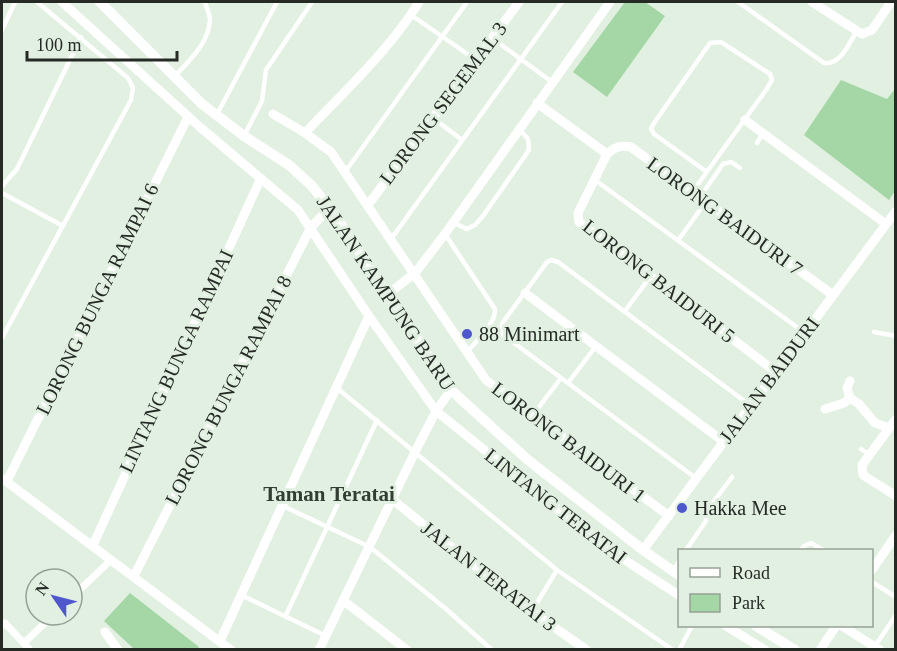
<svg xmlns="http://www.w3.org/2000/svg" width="897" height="651" viewBox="0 0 897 651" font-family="'Times New Roman',serif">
	<rect width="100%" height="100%" fill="#e2f0e2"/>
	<path fill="#a4d7a5" d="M625 2H645L665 16 607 97 573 72Z
		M841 80 887 99 895 89V191L889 200 804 135Z
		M130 593 199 647 197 650 134 649 104 621Z"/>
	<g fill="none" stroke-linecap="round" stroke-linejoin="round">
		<path stroke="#fff" stroke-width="4.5" d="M738 2 824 63C841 65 849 43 857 31
			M411 15 476 60
			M2 30 15 2
			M492 38 552 82
			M174 77C189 61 209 43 210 20 210 14 206 7 205 2
			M216 116 277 2
			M433 118 462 140
			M244 136 262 101 266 70 312 2
			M757 143 763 133
			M345 172 467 2
			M595 180 805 333
			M2 186 17 169 81 37
			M693 191 766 90 772 80 770 74 721 42 710 43 654 123 651 129 654 134 707 172
			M2 193 63 226
			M700 197 723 164 731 162 740 168
			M454 223 467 229 475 225 483 216 529 150 528 139 519 129
			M445 234 495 309C496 324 476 341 467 352
			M391 239 562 2
			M679 239 705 203
			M625 311 650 277
			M874 332 896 336
			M2 338 131 100 133 88 128 78 37 2
			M568 383 596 346
			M337 388 557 570 673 650
			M533 415 561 378
			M861 449 870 455
			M697 479 502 334 500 330 503 322 547 262 551 260 558 262 751 406
			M283 506 370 547 446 609 492 650
			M686 550 706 521V512L732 477
			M801 550 804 546 811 543 823 550
			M673 571 680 560
			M872 582 896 597
			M241 595 326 636
			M532 611 557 570
			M286 615 377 420
			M875 646 896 615
			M679 650 692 626"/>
		<path stroke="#fff" stroke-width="7" d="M72 597 111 560
			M2 626 5 623 30 650
			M24 643 53 615"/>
		<path stroke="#fff" stroke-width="9" d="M62 2 201 128 298 210 369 316 436 411 578 525 631 564 680 596
			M812 2 862 34 872 30 891 2
			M537 103 607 154
			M273 114 305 133 331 152 486 380 669 516
			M745 120 886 224
			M305 133C342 94 392 47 419 2
			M368 205 519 2
			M525 293 724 442
			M388 294 415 273 445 234 610 2
			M776 372 579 222 578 213 607 154C615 147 620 145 631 147L833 295
			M850 381 847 388 850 398 859 404 875 423 889 428
			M825 409 844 403 850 398
			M896 419 862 465 863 475 896 496
			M3 479 231 650
			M7 481 188 117
			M393 500 532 612 587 650
			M93 545 261 178
			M643 550 896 211
			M872 570 896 535
			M134 576 311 227 330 208
			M344 601 407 650
			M726 626 765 650
			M842 626 880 650
			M105 632 118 650
			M220 641 369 316
			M319 650 415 452 436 411 451 390
			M820 650 836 626"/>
		<path stroke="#fff" stroke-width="10" d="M100 2 202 104 244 136 289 165 311 185 330 208 451 390 528 460 643 550 680 576
			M756 626 795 650"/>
	</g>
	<g fill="#4f57cd" stroke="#e2f0e2" stroke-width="2">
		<circle cx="467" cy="334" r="6"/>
		<circle cx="682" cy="508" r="6"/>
	</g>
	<g text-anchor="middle" stroke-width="6" stroke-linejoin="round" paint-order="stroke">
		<g font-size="20" fill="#252a25" stroke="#e2f0e2">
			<text transform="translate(443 103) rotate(-53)" y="7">LORONG SEGEMAL 3</text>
			<text transform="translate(725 216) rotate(36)" y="7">LORONG BAIDURI 7</text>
			<text transform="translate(659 281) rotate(38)" y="7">LORONG BAIDURI 5</text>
			<text transform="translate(386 293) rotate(56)" y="7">JALAN KAMPUNG BARU</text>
			<text transform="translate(97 299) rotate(-64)" y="7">LORONG BUNGA RAMPAI 6</text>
			<text transform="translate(176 361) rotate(-65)" y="7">LINTANG BUNGA RAMPAI</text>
			<text transform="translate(769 380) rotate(-53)" y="7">JALAN BAIDURI</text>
			<text transform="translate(228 390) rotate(-63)" y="7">LORONG BUNGA RAMPAI 8</text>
			<text transform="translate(569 442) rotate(37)" y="7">LORONG BAIDURI 1</text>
			<text transform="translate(556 506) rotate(38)" y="7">LINTANG TERATAI</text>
			<text transform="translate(489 576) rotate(38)" y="7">JALAN TERATAI 3</text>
		</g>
		<g font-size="20" fill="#252a25" stroke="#e2f0e2" text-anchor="start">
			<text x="479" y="341">88 Minimart</text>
			<text x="694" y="515">Hakka Mee</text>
		</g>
		<g font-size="21" font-weight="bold" fill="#333e33" stroke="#e2f0e2">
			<text x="329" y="501">Taman Teratai</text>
		</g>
	</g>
	<rect width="897" height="651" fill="none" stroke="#252a25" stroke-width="6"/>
	<rect x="678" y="549" width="195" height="78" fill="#e2f0e2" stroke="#96a196" stroke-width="1.5"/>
	<rect x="690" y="568" width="30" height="9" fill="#ffffff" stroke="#96a196" stroke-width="1.5"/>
	<text x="732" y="579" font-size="18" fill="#252a25">Road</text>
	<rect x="690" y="594" width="30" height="18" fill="#a4d7a5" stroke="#96a196" stroke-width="1.5"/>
	<text x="732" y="609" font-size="18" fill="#252a25">Park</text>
	<g transform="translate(54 597) rotate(305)"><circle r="28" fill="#e2f0e2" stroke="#96a196" stroke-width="1.5"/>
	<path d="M0-4.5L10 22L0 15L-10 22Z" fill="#4f57cd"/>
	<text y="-9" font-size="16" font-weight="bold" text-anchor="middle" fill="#252a25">N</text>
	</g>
	<path d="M27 51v9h150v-9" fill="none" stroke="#252a25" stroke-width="3"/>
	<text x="36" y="51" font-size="18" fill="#252a25" stroke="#e2f0e2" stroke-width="4.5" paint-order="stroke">100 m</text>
</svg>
